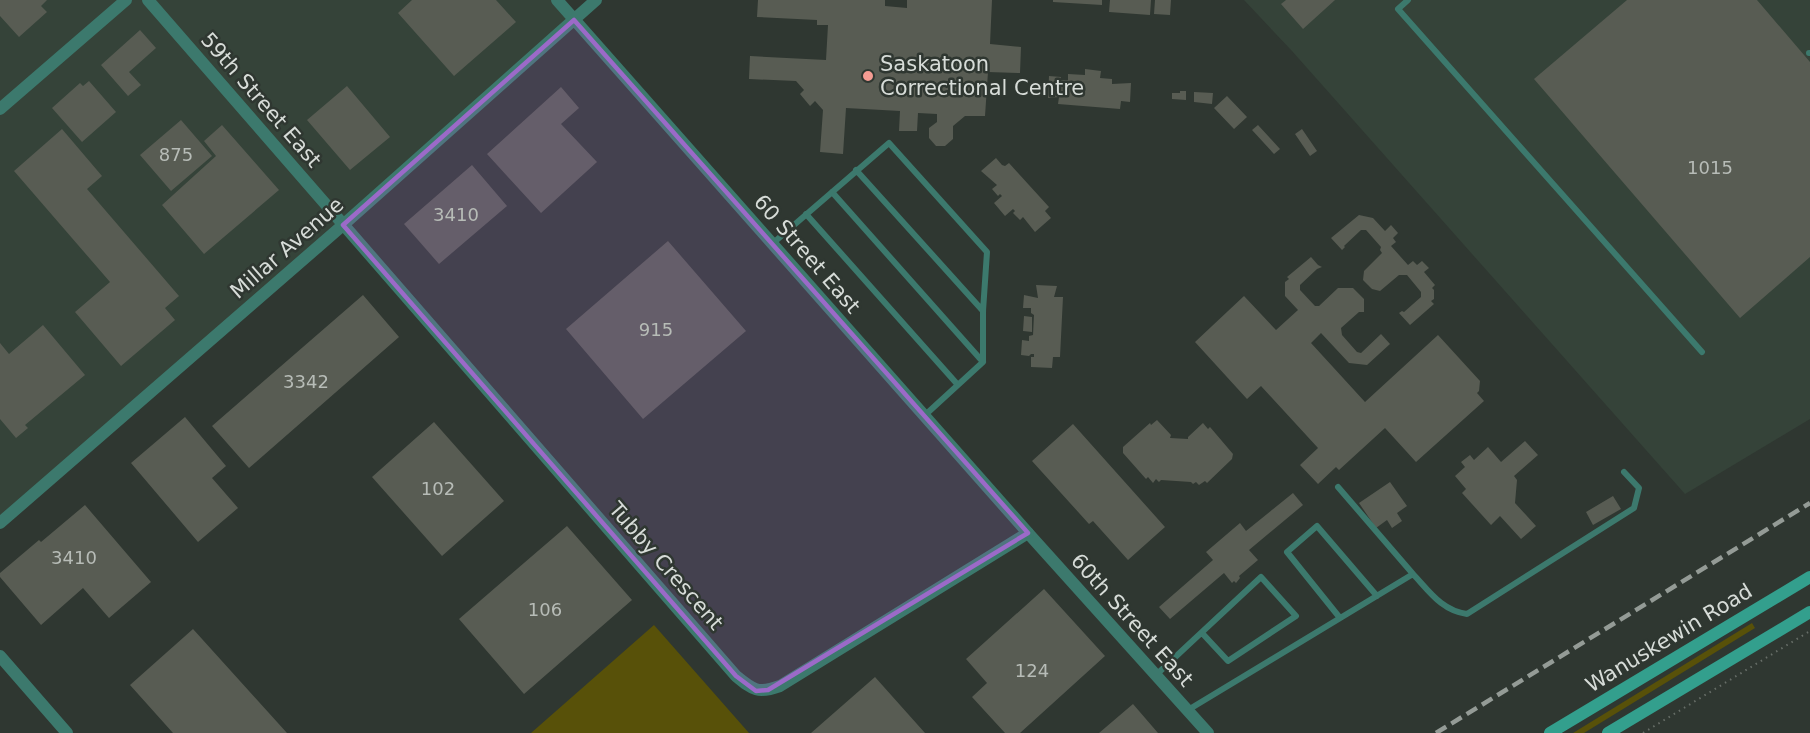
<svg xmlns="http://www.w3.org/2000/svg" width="1810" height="733" viewBox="0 0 1810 733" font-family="'DejaVu Sans',sans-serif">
	<rect width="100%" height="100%" fill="#2f3731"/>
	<path fill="#354339" d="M0 0H557L573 20 0 523Z
		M1244 0H1810V419L1685 494 1292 51Z"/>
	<path fill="#585109" d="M1752 623 1755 628 1584 733H1573Z
		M654 625 749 733H531Z"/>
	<path fill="#585c53" d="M0 0H47L41 6 47 12 19 37 0 16Z
		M412 0H496L516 22 454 76 398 13Z
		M758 0H885V6L907 8V0H992L990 44 1021 47 1020 73 988 72 985 116H965L953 126V139L945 146H936L929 138V128L937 122V114L918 113 917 131H899L900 111 846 108 843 154 820 152 823 110 815 101 810 106 800 94 804 90 796 81 749 79 750 56 826 60 828 25H817V20L757 17Z
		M1053 0H1102V5L1053 2Z
		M1110 0H1151L1150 15 1109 12Z
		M1155 0H1171L1170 15 1154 14Z
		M1286 0H1335L1303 29 1281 4Z
		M1627 0H1757L1810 62V257L1740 318 1534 79Z
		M140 30 156 48 129 72 141 85 128 96 101 65Z
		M1085 69 1101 71 1100 78 1112 79V84L1131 83 1130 102 1121 101 1120 109 1058 104 1059 97 1048 98 1049 76 1061 77 1060 80H1068V74L1085 75Z
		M89 81 116 112 82 142 52 108 80 83 83 86Z
		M347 86 390 137 350 170 307 120Z
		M561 87 579 108 561 124 597 162 541 213 487 154Z
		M1180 91H1186V100L1172 99V93H1180Z
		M1194 92 1213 93 1212 104 1194 102Z
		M1227 96 1247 117 1234 129 1214 108Z
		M181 120 212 156 171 191 140 155Z
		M222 125 279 190 204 254 162 205 216 156 204 141Z
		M1258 125 1280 149 1274 154 1252 130Z
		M62 129 102 176 87 189 179 296 165 308 175 320 121 366 75 312 110 282 14 171Z
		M1302 129 1317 151 1310 156 1295 134Z
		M996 158 1002 165 1005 166 1009 163 1049 207 1045 211 1051 218 1035 232 1023 217 1020 220 1013 213 1015 211 1013 209 1005 216 994 203 1002 196 1000 194 998 196 992 189 997 185 981 171Z
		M472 165 507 206 439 264 404 224Z
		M1359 215 1373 218 1385 231 1391 225 1398 233 1393 238 1396 242 1391 246 1408 265 1413 261 1417 265 1422 261 1429 268 1424 272 1435 285 1432 288 1434 290V299L1431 301 1434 304 1410 325 1399 313 1402 311 1404 312 1421 297V292L1407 275H1399L1380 291 1372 289 1363 280 1364 271 1382 253 1380 250 1381 247 1366 230H1361L1344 246 1345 247 1342 250 1331 238Z
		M668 241 746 331 643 419 566 329Z
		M1311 257 1318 265 1322 267 1317 269 1300 285V290L1315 306H1319L1338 288H1353L1364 299V312H1359L1341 328 1342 335 1357 352 1361 353 1381 334 1390 344 1367 365 1349 363 1321 333 1311 343 1365 402 1438 335 1480 381 1479 391 1477 393 1484 401 1416 462 1385 428 1339 470 1336 467 1318 484 1300 465 1318 448 1261 386 1247 399 1195 342 1244 296 1276 330 1298 310 1285 296V282L1289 279 1287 277Z
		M1036 285 1057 286 1054 297H1063L1060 357H1053L1052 368 1031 367V357H1034V354H1031L1029 356 1021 355 1022 340 1029 341V336L1033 335 1034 315 1031 313V308H1023L1024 295 1038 298Z
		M363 295 399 337 249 468 212 426Z
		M1024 316 1032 317V332L1023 331Z
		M43 325 85 375 25 425 28 428 16 438 0 419V343L9 354Z
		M185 417 226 466 212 478 238 508 198 542 131 463Z
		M1157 420 1171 435 1170 438 1188 439V437L1203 423 1208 429 1210 427 1233 454 1232 459 1207 483 1205 481 1199 485 1196 482 1193 484 1191 482 1161 480 1159 482 1156 479 1153 483 1148 477 1146 479 1123 453V447L1150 423 1151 425Z
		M434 422 504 501 442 556 372 477Z
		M1073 424 1165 527 1128 560 1093 521 1089 524 1032 461Z
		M1525 441 1538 455 1514 476 1517 480 1515 503 1536 526 1521 539 1500 516 1491 525 1462 493 1466 489 1455 476 1465 467 1461 462 1470 455 1474 460 1488 447 1501 462Z
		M1390 482 1407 506 1397 513 1402 521 1392 528 1387 520 1376 528 1359 503Z
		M1293 493 1303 505 1249 550 1258 560 1239 576 1240 578 1236 583 1234 581 1232 583 1224 573 1170 619 1159 607 1213 560 1206 552 1240 523 1246 531Z
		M1613 496 1621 509 1593 525 1586 512Z
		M85 505 151 582 109 618 83 588 41 625 0 577V573L39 540 41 542Z
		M567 526 632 600 524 694 459 619Z
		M1044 589 1105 656 1020 733H1005L972 697 987 683 966 659Z
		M193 629 287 733H173L130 685Z
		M875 677 925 733H811Z
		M1133 704 1158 733H1099Z"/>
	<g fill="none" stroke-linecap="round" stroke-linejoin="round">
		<path stroke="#676e68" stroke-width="2" stroke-dasharray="1.5 4.5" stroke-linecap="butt" d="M1643 733 1810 631"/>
		<path stroke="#3c796d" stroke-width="6" d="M1408 0 1398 9 1702 352
			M1809 53H1810
			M856 170 983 311
			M832 192 983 362
			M806 214 958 385
			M772 244 889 143 987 252 983 311V362L924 416
			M1338 487 1413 574
			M1340 618 1287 552 1317 526 1377 596
			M1156 675 1261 577 1296 616 1228 661 1202 633
			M1188 710 1413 574C1429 591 1442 611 1467 614L1634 508 1639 488 1624 472"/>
		<path stroke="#3c796d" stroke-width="12" d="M148 0 736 676C753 690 758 694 780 686L1028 533 1208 733
			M0 109 126 0
			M0 656 67 733"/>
		<path stroke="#3c796d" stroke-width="12" d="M557 0 1028 533
			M0 523 343 225 596 0"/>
		<path stroke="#339f8d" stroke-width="12" d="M1550 733 1810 577
			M1608 733 1810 612"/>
		<path stroke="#949b96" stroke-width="4.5" stroke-dasharray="12 6" stroke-linecap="butt" d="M1436 733 1810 503"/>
	</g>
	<path fill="#9b6ac8" fill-opacity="0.2" stroke="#9b6ac8" stroke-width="4.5" stroke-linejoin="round" d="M574 20 1028 533 768 690 756 691 736 676 343 225Z"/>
	<circle fill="#f59c93" stroke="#2f3731" stroke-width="2" cx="868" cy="76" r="6"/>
	<g text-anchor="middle" stroke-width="5" stroke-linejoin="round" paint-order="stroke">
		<g font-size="18" fill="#b7bcb7">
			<text x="176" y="161">875</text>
			<text x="1710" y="174">1015</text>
			<text x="456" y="221">3410</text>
			<text x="656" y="336">915</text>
			<text x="306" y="388">3342</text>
			<text x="438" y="495">102</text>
			<text x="74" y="564">3410</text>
			<text x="545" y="616">106</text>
			<text x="1032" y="677">124</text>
		</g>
		<g font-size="21" fill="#d7dcd8" stroke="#2f3731" text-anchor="start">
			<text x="880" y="71">Saskatoon<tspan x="880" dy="24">Correctional Centre</tspan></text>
		</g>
		<g font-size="21" fill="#d7dcd8" stroke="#2f3731">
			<text transform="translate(261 100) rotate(49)" y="7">59th Street East</text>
			<text transform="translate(287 248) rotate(-41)" y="7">Millar Avenue</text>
			<text transform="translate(807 254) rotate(49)" y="7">60 Street East</text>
			<text transform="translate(666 566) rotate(49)" y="7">Tubby Crescent</text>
			<text transform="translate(1132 620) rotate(48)" y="7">60th Street East</text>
			<text transform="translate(1669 638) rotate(-31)" y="7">Wanuskewin Road</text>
		</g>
	</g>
</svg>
